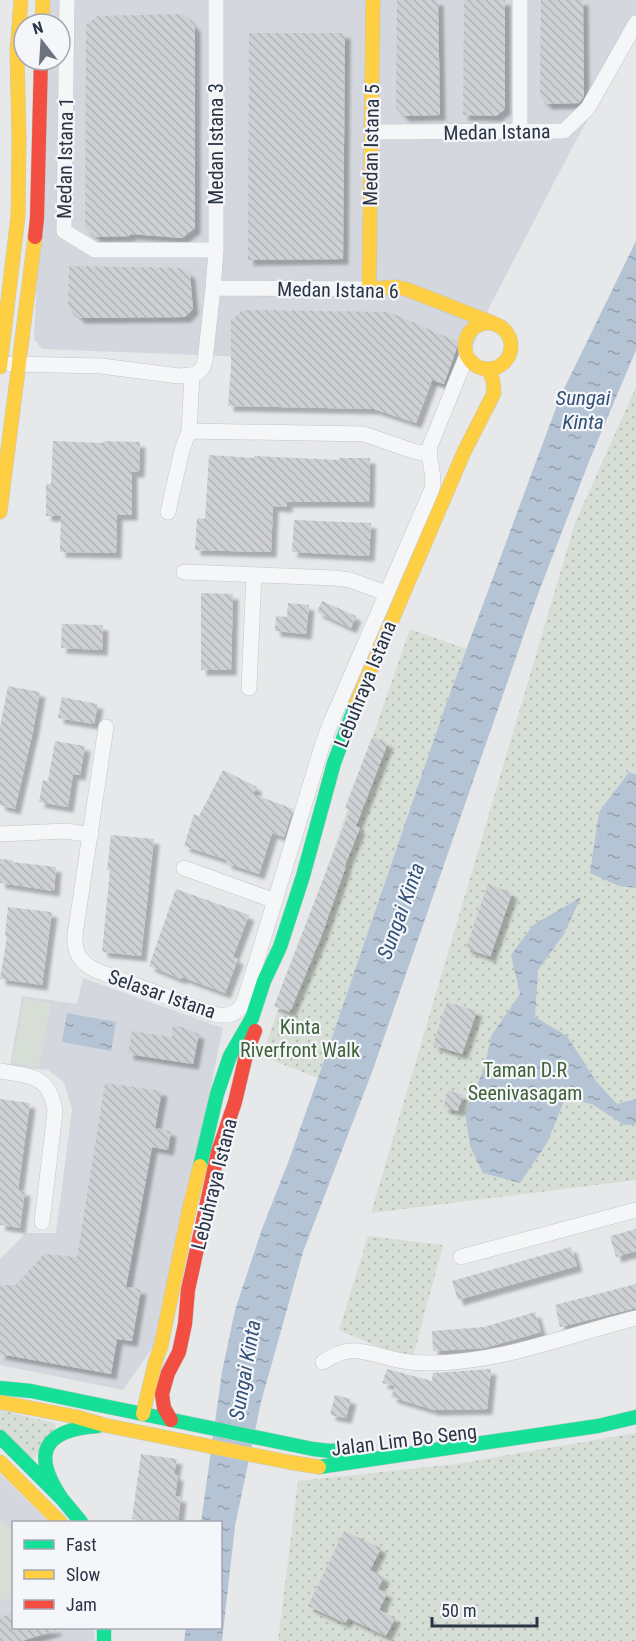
<svg xmlns="http://www.w3.org/2000/svg" width="636" height="1641" viewBox="0 0 636 1641" font-family="'Roboto Condensed',sans-serif">
	<defs>
		<pattern id="grass-dots" width="8" height="8" patternUnits="userSpaceOnUse" patternTransform="scale(1.5)"><rect width="8" height="8" fill="#d6ded6"/><path d="M2 2h.1M6 6h.1" fill="none" stroke="#b8bfb9" stroke-width="1.8" stroke-linecap="round"/></pattern>
		<pattern id="water-ripples" width="26" height="14" patternUnits="userSpaceOnUse" patternTransform="scale(1.5)"><rect width="26" height="14" fill="#b4c4d5"/><path d="M2 4q2-2 4 0t4 0M15 11q2-2 4 0t4 0" fill="none" stroke="#93a0af"/></pattern>
		<pattern id="building-back-hatch" width="6" height="6" patternUnits="userSpaceOnUse" patternTransform="scale(1.5)"><rect width="6" height="6" fill="#ced0d3"/><path d="M-1 5l2 2M0 0l6 6M5-1l2 2" fill="none" stroke="#b1b3b6"/></pattern>
		<filter id="shadow"><feDropShadow dx="5.5" dy="5.5" stdDeviation="1.5" flood-color="#0004"/></filter>
	</defs>
	<rect width="100%" height="100%" fill="#e6e8ea"/>
	<path fill="#d4d7dd" d="M49 0H636V33L573 146 489 308 453 393 376 362 42 349 34 339 47 60H60V24H48Z
		M83 978 223 1028 158 1340 123 1390 0 1365V1259L26 1233H56L72 1109 64 1082 48 1070 10 1066 22 996 77 1004Z
		M0 1474 49 1522H14V1628H94L95 1641H0Z"/>
	<path fill="url(#grass-dots)" d="M636 387V1180L371 1213 575 523Z
		M410 629 466 649 446 704 318 1078 262 1056Z
		M368 1236 443 1245 412 1361 339 1330Z
		M0 1410 55 1423 56 1427 33 1460 0 1430Z
		M636 1433V1641H278L298 1481 456 1464Z"/>
	<path fill="#d6ded6" d="M24 998 51 1003 39 1067 12 1063Z
		M0 1519 14 1532 13 1597 0 1601Z"/>
	<path fill="url(#water-ripples)" d="M636 241V350L590 459 538 594 372 1072 303 1252 261 1402 235 1526 222 1641H184L186 1628H220V1522H201L222 1372 235 1310 262 1229 289 1160 318 1078 446 704 560 397Z
		M629 772 636 775V888L619 886 590 873 599 812Z
		M581 897 564 934 538 970 535 1017 567 1036 596 1081 617 1104 636 1099V1124L624 1125 592 1104 565 1099 547 1143 520 1183 483 1173 470 1146 465 1113 485 1066 491 1036 520 994 511 955 533 925Z
		M67 1013 116 1022 111 1051 62 1042Z"/>
	<path fill="url(#building-back-hatch)" filter="url(#shadow)" d="M397 0H438L440 115 404 116 396 108Z
		M464 0H505V109L496 116 463 115Z
		M541 0H583L584 96 579 103 547 104 540 97Z
		M184 14 195 27V228L182 238 130 234V236L96 237 85 228 86 25 97 16Z
		M249 33H345L343 259 248 260Z
		M69 266 182 268 190 274 193 309 185 317 80 318 68 307Z
		M243 310 389 312 459 342 444 384 432 380 416 423 374 409 228 406 231 368V320Z
		M53 441 103 443V441L140 442 139 472H132V515H117L116 553 60 552 61 516H46V484H51Z
		M209 455 254 458V456L339 460V458H370L369 502H287V507L273 506 271 552 195 550 197 518 205 519Z
		M294 520 371 523 369 556 292 552Z
		M201 593 233 594 231 670H201Z
		M322 601 356 616 351 628 317 612Z
		M288 603 309 605 306 634 275 631 276 616 287 617Z
		M62 624 103 625 102 650 61 648Z
		M8 686 40 692 33 731 15 809 0 805V727Z
		M62 697 98 704 94 724 58 718Z
		M372 737 388 743 356 826 360 828 345 865 346 866 321 937 290 1012 274 1006 350 810 345 808Z
		M55 741 85 746 80 775 73 774 68 807 39 802 43 780 48 781Z
		M223 770 257 787 253 794 293 809 284 837 272 833 259 874 226 863 227 860 184 846 194 814 199 816Z
		M111 835 154 839 141 956 102 952 110 870H107Z
		M0 859 13 860V862L56 867 54 891 0 883Z
		M488 884 512 893 490 957 466 948Z
		M176 889 249 915 233 957 238 959 225 993 182 977 181 979 149 966Z
		M8 907 52 912 42 985 0 979 7 937 5 936Z
		M447 1002 477 1011 462 1054 433 1045Z
		M173 1024 199 1034 193 1064 128 1054 132 1031 172 1037Z
		M105 1083 162 1091 155 1128 171 1131 168 1150 152 1147 126 1287 141 1289 132 1341 117 1339 111 1374 0 1354V1285H16L44 1254 77 1257Z
		M448 1090 463 1095 458 1111 443 1107Z
		M0 1099 30 1103 18 1190 25 1191 20 1228 0 1225Z
		M636 1229V1251L616 1257 610 1236Z
		M571 1247 577 1266 458 1300 452 1281Z
		M636 1284V1308L560 1327 555 1305Z
		M535 1312 541 1332 484 1348 433 1351 432 1331 484 1327Z
		M387 1369 432 1381 433 1373 491 1369 487 1409 434 1410 391 1397 395 1386 382 1383Z
		M335 1395 351 1399 346 1418 330 1415Z
		M141 1454 177 1459 174 1474 178 1476 175 1496 181 1497 178 1522H138V1520L132 1519Z
		M344 1531 381 1548 370 1570 384 1577 378 1589 387 1593 379 1610 395 1618 386 1636 348 1618 345 1623 308 1606Z
		M14 1613V1628H56L57 1630 22 1641H0V1617Z"/>
	<g fill="none" stroke-linecap="round" stroke-linejoin="round">
		<g stroke="#c4c6c8" stroke-width="16">
			<path id="street" d="M67 0 64 231 95 250H216
				M520 0V132
				M372 132 564 131 588 108 636 23
				M213 288 369 289
				M11 364 101 366 179 376 192 375 199 372 203 367 205 361 213 288 216 250V0
				M189 431 364 434 413 451 428 454
				M168 512 182 450 189 431 192 375
				M184 572 335 578 350 580 386 593
				M249 688 254 575
				M106 727 75 935C74 953 80 962 95 970L213 1014C226 1017 238 1015 244 1002L323 743 331 722 432 489C436 474 427 461 430 446L467 355
				M0 834 66 831 91 835
				M184 868 275 901
				M0 1071C31 1076 50 1075 55 1112L42 1222
				M461 1257 636 1210
				M323 1362C349 1343 365 1352 393 1359 405 1362 417 1363 429 1363 500 1363 568 1335 636 1318"/>
		</g>
		<g stroke="#c4c6c8" stroke-width="15">
			<path id="fast" d="M200 1166 217 1094 230 1056 252 1018 264 981 280 947 303 876 334 763 356 704
				M0 1388 31 1391 313 1449 330 1451 360 1448
				M0 1437 62 1499 81 1522
				M319 1467 598 1426 636 1417
				M62 1499C31 1453 43 1430 98 1426
				M104 1628V1641"/>
		</g>
		<g stroke="#c4c6c8" stroke-width="15">
			<path id="slow" d="M42 24 43 0
				M369 289 373 0
				M369 289 394 287 406 289 493 323
				M465 346a23 23 0 1 1 46 0a23 23 0 1 1-46 0Z
				M0 367 18 216 19 138 17 51 21 0
				M0 512 35 237
				M356 704 464 452 494 393 493 381 489 369
				M0 1402 77 1417 104 1425 288 1462 319 1467
				M143 1414 155 1363 161 1346 189 1210 200 1166
				M0 1462 60 1522"/>
		</g>
		<g stroke="#c4c6c8" stroke-width="15">
			<path id="jam" d="M35 237 37 218 41 60
				M171 1420 164 1408 162 1394 168 1373 179 1352 185 1324 188 1290 218 1152 235 1102 247 1051 255 1031"/>
		</g>
		<use href="#street" stroke="#f5f6f7" stroke-width="15"/>
		<use href="#fast" stroke="#16e098" stroke-width="14"/>
		<use href="#slow" stroke="#ffcf43" stroke-width="14"/>
		<use href="#jam" stroke="#f24e42" stroke-width="14"/>
	</g>
	<g text-anchor="middle" stroke-width="4.5" stroke-linejoin="round" paint-order="stroke">
		<g font-size="20" fill="#2b3445" stroke="#f4f6f9">
			<text transform="translate(497 132) rotate(-1)" y="7">Medan Istana</text>
			<text transform="translate(216 144) rotate(-90)" y="7">Medan Istana 3</text>
			<text transform="translate(371 145) rotate(-89)" y="7">Medan Istana 5</text>
			<text transform="translate(65 158) rotate(-89)" y="7">Medan Istana 1</text>
			<text transform="translate(338 290) rotate(1)" y="7">Medan Istana 6</text>
			<text transform="translate(365 684) rotate(-68)" y="7">Lebuhraya Istana</text>
			<text transform="translate(162 994) rotate(19)" y="7">Selasar Istana</text>
			<text transform="translate(214 1184) rotate(-76)" y="7">Lebuhraya Istana</text>
			<text transform="translate(404 1440) rotate(-7)" y="7">Jalan Lim Bo Seng</text>
		</g>
		<g font-size="20" fill="#3f6138" stroke="#f4f6f9">
			<text x="300" y="1034">Kinta<tspan x="300" dy="23">Riverfront Walk</tspan></text>
			<text x="525" y="1077">Taman D.R<tspan x="525" dy="23">Seenivasagam</tspan></text>
		</g>
		<g font-size="21" font-style="italic" fill="#34527a" stroke="#f4f6f9">
			<text x="583" y="405">Sungai<tspan x="583" dy="24">Kinta</tspan></text>
			<text transform="translate(401 911) rotate(-70)" y="7">Sungai Kinta</text>
			<text transform="translate(245 1370) rotate(-80)" y="7">Sungai Kinta</text>
		</g>
	</g>
	<rect x="12" y="1521" width="210" height="108" fill="#f4f6f9" stroke="#a4a8b1" stroke-width="1.5"/>
	<rect x="24" y="1540" width="30" height="9" fill="#16e098" stroke="#a4a8b1" stroke-width="1.5"/>
	<text x="66" y="1551" font-size="18" fill="#2b3445">Fast</text>
	<rect x="24" y="1570" width="30" height="9" fill="#ffcf43" stroke="#a4a8b1" stroke-width="1.5"/>
	<text x="66" y="1581" font-size="18" fill="#2b3445">Slow</text>
	<rect x="24" y="1600" width="30" height="9" fill="#f24e42" stroke="#a4a8b1" stroke-width="1.5"/>
	<text x="66" y="1611" font-size="18" fill="#2b3445">Jam</text>
	<g transform="translate(42 42) rotate(343)"><circle r="28" fill="#f4f6f9" stroke="#a4a8b1" stroke-width="1.5"/>
	<path d="M0-4.5L10 22L0 15L-10 22Z" fill="#6c737f"/>
	<text y="-9" font-size="16" font-weight="bold" text-anchor="middle" fill="#2b3445">N</text>
	</g>
	<path d="M432 1617v9h105v-9" fill="none" stroke="#2b3445" stroke-width="3"/>
	<text x="441" y="1617" font-size="18" fill="#2b3445" stroke="#f4f6f9" stroke-width="4.5" paint-order="stroke">50 m</text>
</svg>
